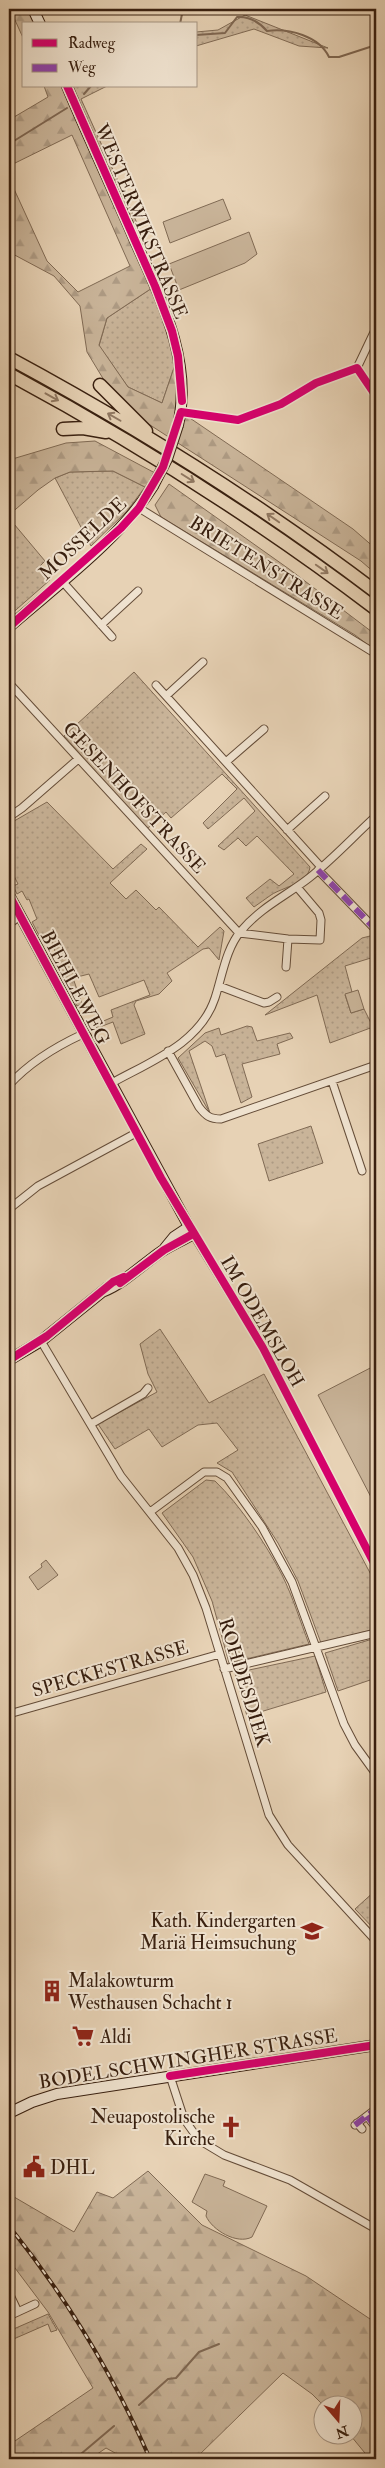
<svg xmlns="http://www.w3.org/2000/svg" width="385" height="2468" viewBox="0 0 385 2468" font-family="'IM FELL Double Pica',serif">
	<defs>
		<pattern id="grass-dots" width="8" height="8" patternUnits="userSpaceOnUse" patternTransform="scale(1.25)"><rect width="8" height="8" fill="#c9b499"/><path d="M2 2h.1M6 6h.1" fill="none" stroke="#ad9a83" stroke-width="1.8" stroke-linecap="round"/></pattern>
		<pattern id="forest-firs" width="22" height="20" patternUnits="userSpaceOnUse" patternTransform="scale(1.25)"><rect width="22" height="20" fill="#c9b499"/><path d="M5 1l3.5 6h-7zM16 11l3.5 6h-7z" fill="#ad9a83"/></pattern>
	</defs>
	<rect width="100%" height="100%" fill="#e7d2b5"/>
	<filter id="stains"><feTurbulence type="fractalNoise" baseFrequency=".004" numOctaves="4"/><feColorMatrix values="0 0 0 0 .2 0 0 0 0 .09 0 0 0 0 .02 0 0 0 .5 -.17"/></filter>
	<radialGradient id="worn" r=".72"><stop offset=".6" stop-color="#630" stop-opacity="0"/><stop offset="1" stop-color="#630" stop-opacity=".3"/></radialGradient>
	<path fill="url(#grass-dots)" stroke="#806a54" d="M245 15 328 48 299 46 254 29 196 46V32L218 30Z
		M67 86H107L81 99 141 232 137 246Z
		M155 286 178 356 162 403 128 387 99 346 107 318Z
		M113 471 145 487 127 511 91 546 55 478 70 472Z
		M9 518 45 561 39 567 50 580 9 616Z
		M134 672 310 867C308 884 283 887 271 895 265 899 260 903 254 907L246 898 270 879 279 886 294 874 257 836 246 846 238 838 224 850 218 846 255 811 244 798 208 829 203 823 237 789 222 774 171 818 166 812 147 829 64 736Z
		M47 802 113 869 141 844 147 849 110 883 126 899 136 890 156 910 159 907 198 947 220 927 224 931 219 960 209 948 203 949 167 973 172 981 159 994 136 1001 134 1005 145 1034 121 1044 113 1022 97 1028 94 1025 113 1017 111 1010 150 995 144 980 99 997 89 974 73 978 82 1004 77 1006 54 963 58 960 50 937 42 941 32 922 37 919 29 899 27 900 22 891 17 894 13 886 18 884 9 866V824Z
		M374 935 376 938V963L374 957 345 966 352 992 345 995 351 1013 364 1009 373 1027 330 1043 317 995 265 1015 362 938Z
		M247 1026 252 1027 257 1041 290 1033 293 1038 277 1044 280 1054 242 1064 252 1097 241 1103 225 1054 216 1057 212 1046 205 1041 189 1051 210 1113 178 1058 205 1033 219 1028 221 1035Z
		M311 1126 323 1163 269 1181 258 1144Z
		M160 1329 209 1403 264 1374 376 1584V1629L321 1643 298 1581 278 1543 232 1472 217 1463 238 1450 217 1423 198 1425 162 1447 149 1429 115 1449 98 1424 157 1392 148 1374 140 1344Z
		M206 1480 215 1481C240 1505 266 1544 282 1575 293 1597 300 1621 309 1644L229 1663 212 1601 193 1557 162 1513Z
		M376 1638V1678L338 1691 325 1653Z
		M315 1656 326 1692 247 1716 235 1673Z
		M376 1890V1931L355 1909Z
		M48 2314 57 2330 51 2332 48 2324 9 2341V2331Z"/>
	<path fill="url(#forest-firs)" stroke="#806a54" d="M10 9H33L40 24H24V40Z
		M44 86H67L155 286 107 318 99 345 128 387 162 403 178 356 181 412 353 529 376 549V574L361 561 119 405 87 352 80 306 54 276 9 252V178L47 261 78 292 130 266 72 135 9 166V120L48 97Z
		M95 441 155 473 145 487 113 471 70 472 55 478 38 490 9 515V460L66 443Z
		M169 484 289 569 376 635V651L355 635 161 517 155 505Z
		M148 2171 202 2225 306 2276 376 2323V2459L369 2458 351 2436 352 2406 323 2405 312 2394 283 2373 198 2456 191 2459H126L106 2448 90 2459H9V2445L93 2388 48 2312 9 2260V2194L74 2232 97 2192 113 2198Z"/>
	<path fill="#c9b499" stroke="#806a54" d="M223 199 231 219 170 243 163 222Z
		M249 232 257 254 245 263 179 290 169 264Z
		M358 990 364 1009 351 1013 345 994Z
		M376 1365V1499L373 1501 318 1395Z
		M46 1560 58 1575 38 1590 29 1577 42 1567 41 1564Z
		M205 2174 225 2181 223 2186 267 2206 252 2237C237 2245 212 2230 206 2216L207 2211 192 2202Z"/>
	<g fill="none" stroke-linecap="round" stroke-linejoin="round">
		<path stroke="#7e6651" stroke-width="2" d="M180 24 183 9
			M196 35 225 33 237 17C250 16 259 22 267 31 289 28 319 36 329 57H339L376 45
			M84 94 91 86
			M9 144 67 108
			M139 2405 168 2379 176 2378 199 2352 219 2344
			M75 2459 114 2426"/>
		<g stroke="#644c38" stroke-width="9">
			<path id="street" d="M357 368 376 328
				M357 368 376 396
				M181 412 238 420 281 404 316 383 357 368
				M139 508 376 654
				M62 581 112 637
				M101 625 138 591
				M203 662 166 696 321 867
				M9 683 239 933 288 939 320 940 321 920 319 913 297 887
				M156 685 166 696
				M226 762 264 729
				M9 817 22 808 77 760
				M287 830 325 796
				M318 870 376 930
				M9 924 20 916
				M286 967 288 939
				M219 986 264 1003 269 1002 277 997
				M168 1051 199 1107C206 1116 210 1119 221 1119L376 1065
				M332 1081 362 1171
				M110 1084C149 1062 200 1044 215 998 222 977 226 948 241 931 261 907 286 896 309 878 333 859 354 836 376 816
				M9 1085C29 1063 57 1046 83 1034
				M9 1209 38 1186 136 1133
				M193 1234 263 1348 376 1567
				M41 1341 121 1476 178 1548 193 1575 206 1608 269 1815 288 1845 376 1941
				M91 1424 143 1394 148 1388
				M150 1512 204 1472H217L227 1478 262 1527 292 1582 344 1724 355 1745 376 1774
				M224 1669 376 1633
				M9 1714 220 1654
				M170 2076 184 2119 199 2140 224 2155 290 2180 376 2229
				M367 2116 374 2125
				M357 2123 362 2129
				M355 2125 376 2109
				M10 2295 18 2312
				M9 2316 35 2304
				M366 2459 376 2456"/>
		</g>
		<g stroke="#381f0f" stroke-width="12">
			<path id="secondary" d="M33 9 40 24
				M67 86C87 134 109 181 130 229 156 290 194 357 178 425
				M9 627C57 585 119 540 153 486
				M9 895 193 1234C183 1240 172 1245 162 1251 144 1263 123 1284 104 1291
				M165 1248 174 1237 189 1227
				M9 1360 41 1341 108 1287
				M9 2113 32 2102 57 2094 376 2045"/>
		</g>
		<g stroke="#381f0f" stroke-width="15">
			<path id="highway" d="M9 358C137 427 260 504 376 592
				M9 374C137 443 260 521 376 609
				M100 385 146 431
				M63 429 83 428 106 432"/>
		</g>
		<use href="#street" stroke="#efe2cf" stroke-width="7"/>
		<use href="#secondary" stroke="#efe2cf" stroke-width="10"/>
		<use href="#highway" stroke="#e7d2b5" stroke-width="12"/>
		<g stroke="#381f0f" stroke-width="4">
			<path id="rail" d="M9 2226C66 2297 114 2376 150 2459"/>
		</g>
		<use href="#rail" stroke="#efe2cf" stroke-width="2" stroke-dasharray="5.5" stroke-linecap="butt"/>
		<g stroke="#381f0f" stroke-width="12" stroke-linecap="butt">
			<path id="secondary-bridge" d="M153 486 167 459 178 425"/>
		</g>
		<use href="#secondary-bridge" stroke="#efe2cf" stroke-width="10"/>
		<path stroke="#8e44ad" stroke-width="6" stroke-dasharray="12 6" stroke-linecap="butt" d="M318 870 376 930
			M367 2116 374 2125
			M355 2125 376 2109"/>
		<g stroke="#efe2cf" stroke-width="11">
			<path id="cycleway" d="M67 86 155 286 172 331 178 356 182 401
				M9 627 121 528 139 508 163 467 181 412 238 420 281 404 316 383 357 368 376 396
				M9 895 161 1178 263 1348 376 1567
				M120 1283 164 1250 193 1234
				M9 1360 47 1336 113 1282 124 1277
				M170 2076 376 2045"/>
		</g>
		<use href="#cycleway" stroke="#d6006c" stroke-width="8"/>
	</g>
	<defs><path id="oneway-shaft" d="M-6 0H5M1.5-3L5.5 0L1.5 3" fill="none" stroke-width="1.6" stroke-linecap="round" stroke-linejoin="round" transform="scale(1.25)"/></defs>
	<g stroke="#907862">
		<use href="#oneway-shaft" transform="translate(52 397) rotate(29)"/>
		<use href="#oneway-shaft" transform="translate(114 417) rotate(-150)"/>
		<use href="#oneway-shaft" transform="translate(188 478) rotate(32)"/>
		<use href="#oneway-shaft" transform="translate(273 518) rotate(-145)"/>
		<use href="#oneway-shaft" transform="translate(322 569) rotate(35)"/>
	</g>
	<defs>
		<g id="school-bare" transform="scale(1.725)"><path d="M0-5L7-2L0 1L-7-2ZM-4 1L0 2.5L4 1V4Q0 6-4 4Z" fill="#8f2418" stroke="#efe2cf" stroke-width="2.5" paint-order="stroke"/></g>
		<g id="building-bare" transform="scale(1.725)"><path d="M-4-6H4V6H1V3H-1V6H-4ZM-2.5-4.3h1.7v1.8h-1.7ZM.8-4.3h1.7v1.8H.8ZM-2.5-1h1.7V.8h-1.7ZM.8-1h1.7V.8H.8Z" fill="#8f2418" stroke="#efe2cf" stroke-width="2.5" paint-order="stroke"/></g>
		<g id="supermarket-bare" transform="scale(1.725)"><path d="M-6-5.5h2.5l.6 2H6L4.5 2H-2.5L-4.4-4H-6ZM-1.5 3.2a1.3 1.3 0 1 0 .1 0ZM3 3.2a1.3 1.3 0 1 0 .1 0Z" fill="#8f2418" stroke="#efe2cf" stroke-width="2.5" paint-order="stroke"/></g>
		<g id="church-bare" transform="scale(1.725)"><path d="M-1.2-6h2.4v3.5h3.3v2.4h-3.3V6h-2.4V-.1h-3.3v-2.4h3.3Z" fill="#8f2418" stroke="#efe2cf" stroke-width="2.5" paint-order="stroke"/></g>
		<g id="civic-bare" transform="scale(1.725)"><path d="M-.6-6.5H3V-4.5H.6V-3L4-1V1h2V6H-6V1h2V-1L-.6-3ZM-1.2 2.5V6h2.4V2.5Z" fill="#8f2418" stroke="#efe2cf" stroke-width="2.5" paint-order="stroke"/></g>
	</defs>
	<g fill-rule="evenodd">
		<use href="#school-bare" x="312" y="1931"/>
		<use href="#building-bare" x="52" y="1991"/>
		<use href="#supermarket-bare" x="83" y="2036"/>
		<use href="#church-bare" x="231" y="2127"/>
		<use href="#civic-bare" x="34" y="2167"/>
	</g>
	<g text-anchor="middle" stroke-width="4" stroke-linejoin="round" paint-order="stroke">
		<g font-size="19" fill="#381f0f" stroke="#efe2cf">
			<text transform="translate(142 221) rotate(67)" y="7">WESTERWIKSTRASSE</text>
			<text transform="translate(82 538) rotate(-43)" y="7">MOSSELDE</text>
			<text transform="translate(267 567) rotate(32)" y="7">BRIETENSTRASSE</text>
			<text transform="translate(135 797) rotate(47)" y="7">GESENHOFSTRASSE</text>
			<text transform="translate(76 987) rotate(62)" y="7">BIEHLEWEG</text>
			<text transform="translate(263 1321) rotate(60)" y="7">IM ODEMSLOH</text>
			<text transform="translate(110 1668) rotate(-16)" y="7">SPECKESTRASSE</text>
			<text transform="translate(245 1682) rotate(73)" y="7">ROHDESDIEK</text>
			<text transform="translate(188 2058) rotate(-9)" y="7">BODELSCHWINGHER STRASSE</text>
		</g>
		<g font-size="19" fill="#381f0f" stroke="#efe2cf" text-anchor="start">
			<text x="296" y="1927" text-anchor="end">Kath. Kindergarten<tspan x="296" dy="22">Mariä Heimsuchung</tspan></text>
			<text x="68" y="1987">Malakowturm<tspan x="68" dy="22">Westhausen Schacht 1</tspan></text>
			<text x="100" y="2043">Aldi</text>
			<text x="215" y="2123" text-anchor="end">Neuapostolische<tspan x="215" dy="22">Kirche</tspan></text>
			<text x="50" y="2174">DHL</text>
		</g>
	</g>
	<rect width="385" height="2468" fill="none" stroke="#e7d2b5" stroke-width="30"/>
	<rect x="10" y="10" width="365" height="2448" fill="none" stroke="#381f0f" stroke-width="2.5"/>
	<rect x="15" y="15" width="355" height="2438" fill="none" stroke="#381f0f"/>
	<rect x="22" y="22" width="175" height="65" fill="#efe2cf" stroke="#a69482"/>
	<rect x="32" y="39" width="25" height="8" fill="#d6006c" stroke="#a69482"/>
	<text x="68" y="48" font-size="15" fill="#381f0f">Radweg</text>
	<rect x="32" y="64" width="25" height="8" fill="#8e44ad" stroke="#a69482"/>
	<text x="68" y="72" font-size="15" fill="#381f0f">Weg</text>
	<g transform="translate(338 2420) rotate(161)"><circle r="24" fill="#efe2cf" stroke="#a69482"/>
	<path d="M0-4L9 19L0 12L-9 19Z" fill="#8f2418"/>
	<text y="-8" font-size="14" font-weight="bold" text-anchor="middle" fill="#381f0f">N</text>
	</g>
	<rect width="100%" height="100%" filter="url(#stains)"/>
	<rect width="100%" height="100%" fill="url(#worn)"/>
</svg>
